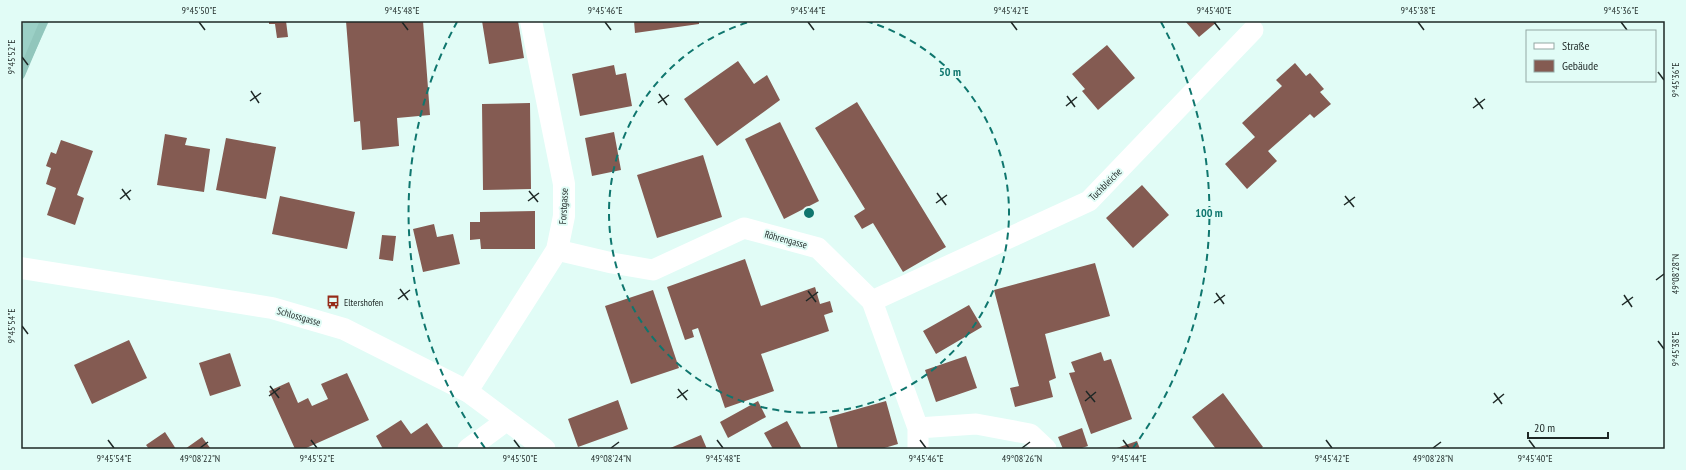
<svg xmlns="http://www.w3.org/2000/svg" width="1686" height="470" viewBox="0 0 1686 470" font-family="'PT Sans Narrow',sans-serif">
	<rect width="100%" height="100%" fill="#e1fcf6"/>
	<path fill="#9bd0c6" d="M24 21H49L21 82V28Z"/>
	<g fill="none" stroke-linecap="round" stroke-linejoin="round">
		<path stroke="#91c6bc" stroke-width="8" d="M21 75 44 21"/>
	</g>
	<path fill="#845b52" d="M269 21H286L288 37 277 38 275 24H269Z
		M346 21H423L430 115 397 118 399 146 362 150 360 121 354 122Z
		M482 21H518L524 58 489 64Z
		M634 21H699V24L635 33Z
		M1185 21H1218L1199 37Z
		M1107 45 1135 78 1098 110 1082 91 1085 89 1072 74Z
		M738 61 754 84 767 75 780 100 717 146 684 99Z
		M1295 63 1306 76 1310 73 1324 89 1320 92 1331 104 1314 118 1310 114 1268 151 1277 161 1247 189 1225 164 1255 137 1242 123 1282 86 1276 80Z
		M614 65 616 75 626 73 632 106 580 116 572 74Z
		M857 102 946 247 903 272 873 223 862 229 854 216 865 209 815 128Z
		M530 103 531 189 483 190 482 104Z
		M780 122 819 201 784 219 745 139Z
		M614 132 621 170 592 176 585 138Z
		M165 134 187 138 185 145 210 149 204 192 157 185Z
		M226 138 276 147 266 199 216 190Z
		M61 140 93 151 77 195 84 198 75 225 47 215 56 188 46 184 51 168 46 166 51 152 56 154Z
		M703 155 722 217 657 238 637 175Z
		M1142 185 1169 215 1133 248 1106 218Z
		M280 196 355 212 347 249 272 234Z
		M535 211V249H481L480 239 470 240V222H480V212Z
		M434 224 437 237 453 234 460 264 423 272 413 229Z
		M382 235 396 236 393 261 379 259Z
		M745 259 761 306 815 287 820 304 830 301 833 312 824 315 829 331 761 354 774 391 725 408 698 328 692 330 694 337 685 340 667 287Z
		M1095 263 1110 316 1045 334 1056 378 1049 381 1053 397 1015 407 1010 388 1019 386 994 290Z
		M653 290 679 368 631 384 605 306Z
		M969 305 982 327 936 354 923 331Z
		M129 340 147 378 92 404 74 365Z
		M1101 352 1104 361 1111 359 1132 419 1091 434 1069 373 1075 372 1071 362Z
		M230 353 241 386 210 396 199 363Z
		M966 356 977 388 936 402 925 370Z
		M347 373 369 420 304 449H295L269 391 289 382 298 403 308 398 312 406 328 399 321 384Z
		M1223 393 1263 447 1260 449H1216L1192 417Z
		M618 400 628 429 578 447 568 419Z
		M758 401 766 417 728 438 720 422Z
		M886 401 898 444 881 449H838L829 417Z
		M401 420 411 434 427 423 443 447 439 449H383L376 436Z
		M787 421 802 449H773L764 433Z
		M1082 428 1088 446 1079 449H1063L1058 437Z
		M165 432 176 449H149L146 445Z
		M701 435 707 449H668Z
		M202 437 211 449H185Z
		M1137 441 1140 449H1114Z"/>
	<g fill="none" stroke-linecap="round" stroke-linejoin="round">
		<path stroke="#fff" stroke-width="21" d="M557 250 612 263 653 270 744 228 818 248 872 301 918 428V449
			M872 301 1089 201 1253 30
			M467 391 545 449
			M918 428 976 424 1030 434 1046 449
			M468 449 506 421"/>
		<path stroke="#fff" stroke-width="22" d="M21 268 272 308 344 329 467 391 557 250 564 216V184L531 21"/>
	</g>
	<path fill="none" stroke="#1e2826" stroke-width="1.5" d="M199 22 205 30M402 22 408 30M605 22 611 30M808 22 814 30M1011 22 1017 30M1214 22 1220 30M1418 22 1424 30M1621 22 1627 30M22 57 28 65M1658 72 1664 80M251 91 259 103M659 94 667 105M1067 96 1075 107M1475 98 1483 109M250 101 261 93M658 103 669 95M1066 106 1077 97M1473 108 1485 99M122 189 130 200M529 191 538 202M937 193 946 205M1345 196 1354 207M120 199 131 190M528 201 539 193M936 203 947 195M1344 205 1355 197M1656 280 1664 274M400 289 408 300M808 291 816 302M1216 293 1224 304M1624 295 1632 307M398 299 410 290M806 301 818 292M1214 303 1225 295M1622 305 1633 297M22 326 28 334M1658 341 1664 349M270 386 279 398M678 389 687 400M1086 391 1095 402M1494 393 1502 404M269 396 280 388M677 398 688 390M1085 401 1096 392M1493 403 1504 394M108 440 114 448M311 440 317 448M514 440 520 448M717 440 723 448M920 440 926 448M1123 440 1129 448M1326 440 1332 448M1529 440 1535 448M200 448 208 442M611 448 619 442M1022 448 1030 442M1433 448 1441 442"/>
	<g fill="none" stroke="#0f766e" stroke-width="2" stroke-dasharray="7 5">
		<path d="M866 21A200 200 0 1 1 752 21"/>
		<path d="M485 448A400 400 0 0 1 457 22M1161 22A400 400 0 0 1 1133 448"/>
	</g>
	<defs>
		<g id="bus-bare" transform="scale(1.08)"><path d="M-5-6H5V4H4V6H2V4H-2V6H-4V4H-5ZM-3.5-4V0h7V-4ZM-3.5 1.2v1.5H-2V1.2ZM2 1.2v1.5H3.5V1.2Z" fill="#952b19" stroke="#e1fcf6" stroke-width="2.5" paint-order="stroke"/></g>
	</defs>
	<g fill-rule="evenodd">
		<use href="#bus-bare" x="333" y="302"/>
	</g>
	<g text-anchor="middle" stroke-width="4" stroke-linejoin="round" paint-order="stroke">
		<g font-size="10" fill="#1e2826" stroke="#e1fcf6">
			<text transform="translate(1105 184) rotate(-45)" y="4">Tuchbleiche</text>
			<text transform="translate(563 206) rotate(-87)" y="4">Forstgasse</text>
			<text transform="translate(786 239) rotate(15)" y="4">Röhrengasse</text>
			<text transform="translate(299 316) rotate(16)" y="4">Schlossgasse</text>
		</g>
		<g font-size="10" fill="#1e2826" stroke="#e1fcf6" text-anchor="start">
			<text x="344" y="306">Eltershofen</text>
		</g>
	</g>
	<circle cx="809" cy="213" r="6" fill="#0f766e" stroke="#e1fcf6" stroke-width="2"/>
	<g font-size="12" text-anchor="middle" font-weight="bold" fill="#0f766e" stroke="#e1fcf6" stroke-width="4" stroke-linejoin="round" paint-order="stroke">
		<text x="950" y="76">50 m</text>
		<text x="1209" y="217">100 m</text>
	</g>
	<rect width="1686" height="470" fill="none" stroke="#e1fcf6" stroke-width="44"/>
	<rect x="1526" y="30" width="130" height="52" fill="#e1fcf6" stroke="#93a7a3"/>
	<rect x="1534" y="43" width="20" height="6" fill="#ffffff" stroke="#93a7a3"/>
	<text x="1562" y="50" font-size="12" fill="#1e2826">Straße</text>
	<rect x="1534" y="60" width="20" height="12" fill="#845b52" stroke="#93a7a3"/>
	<text x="1562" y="70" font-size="12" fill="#1e2826">Gebäude</text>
	<path d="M1528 432v6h80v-6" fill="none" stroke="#1e2826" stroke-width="2"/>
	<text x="1534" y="432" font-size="12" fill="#1e2826" stroke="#e1fcf6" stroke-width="3" paint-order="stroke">20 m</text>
	<rect x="22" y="22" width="1642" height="426" fill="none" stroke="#1e2826" stroke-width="1.5"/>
	<g font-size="10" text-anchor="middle" fill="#1e2826">
		<text x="199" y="14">9°45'50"E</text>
		<text x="402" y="14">9°45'48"E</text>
		<text x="605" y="14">9°45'46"E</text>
		<text x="808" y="14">9°45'44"E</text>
		<text x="1011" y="14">9°45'42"E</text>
		<text x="1214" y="14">9°45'40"E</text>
		<text x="1418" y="14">9°45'38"E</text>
		<text x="1621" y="14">9°45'36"E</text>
		<text transform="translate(11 57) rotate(-90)" y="4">9°45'52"E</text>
		<text transform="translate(1675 80) rotate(-90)" y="4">9°45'36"E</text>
		<text transform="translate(1675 274) rotate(-90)" y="4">49°08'28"N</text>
		<text transform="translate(11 326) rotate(-90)" y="4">9°45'54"E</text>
		<text transform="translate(1675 349) rotate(-90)" y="4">9°45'38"E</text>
		<text x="114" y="462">9°45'54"E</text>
		<text x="200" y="462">49°08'22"N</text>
		<text x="317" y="462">9°45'52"E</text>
		<text x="520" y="462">9°45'50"E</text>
		<text x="611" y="462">49°08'24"N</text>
		<text x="723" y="462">9°45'48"E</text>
		<text x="926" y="462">9°45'46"E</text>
		<text x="1022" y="462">49°08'26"N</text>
		<text x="1129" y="462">9°45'44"E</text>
		<text x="1332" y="462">9°45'42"E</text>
		<text x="1433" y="462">49°08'28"N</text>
		<text x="1535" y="462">9°45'40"E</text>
	</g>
</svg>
